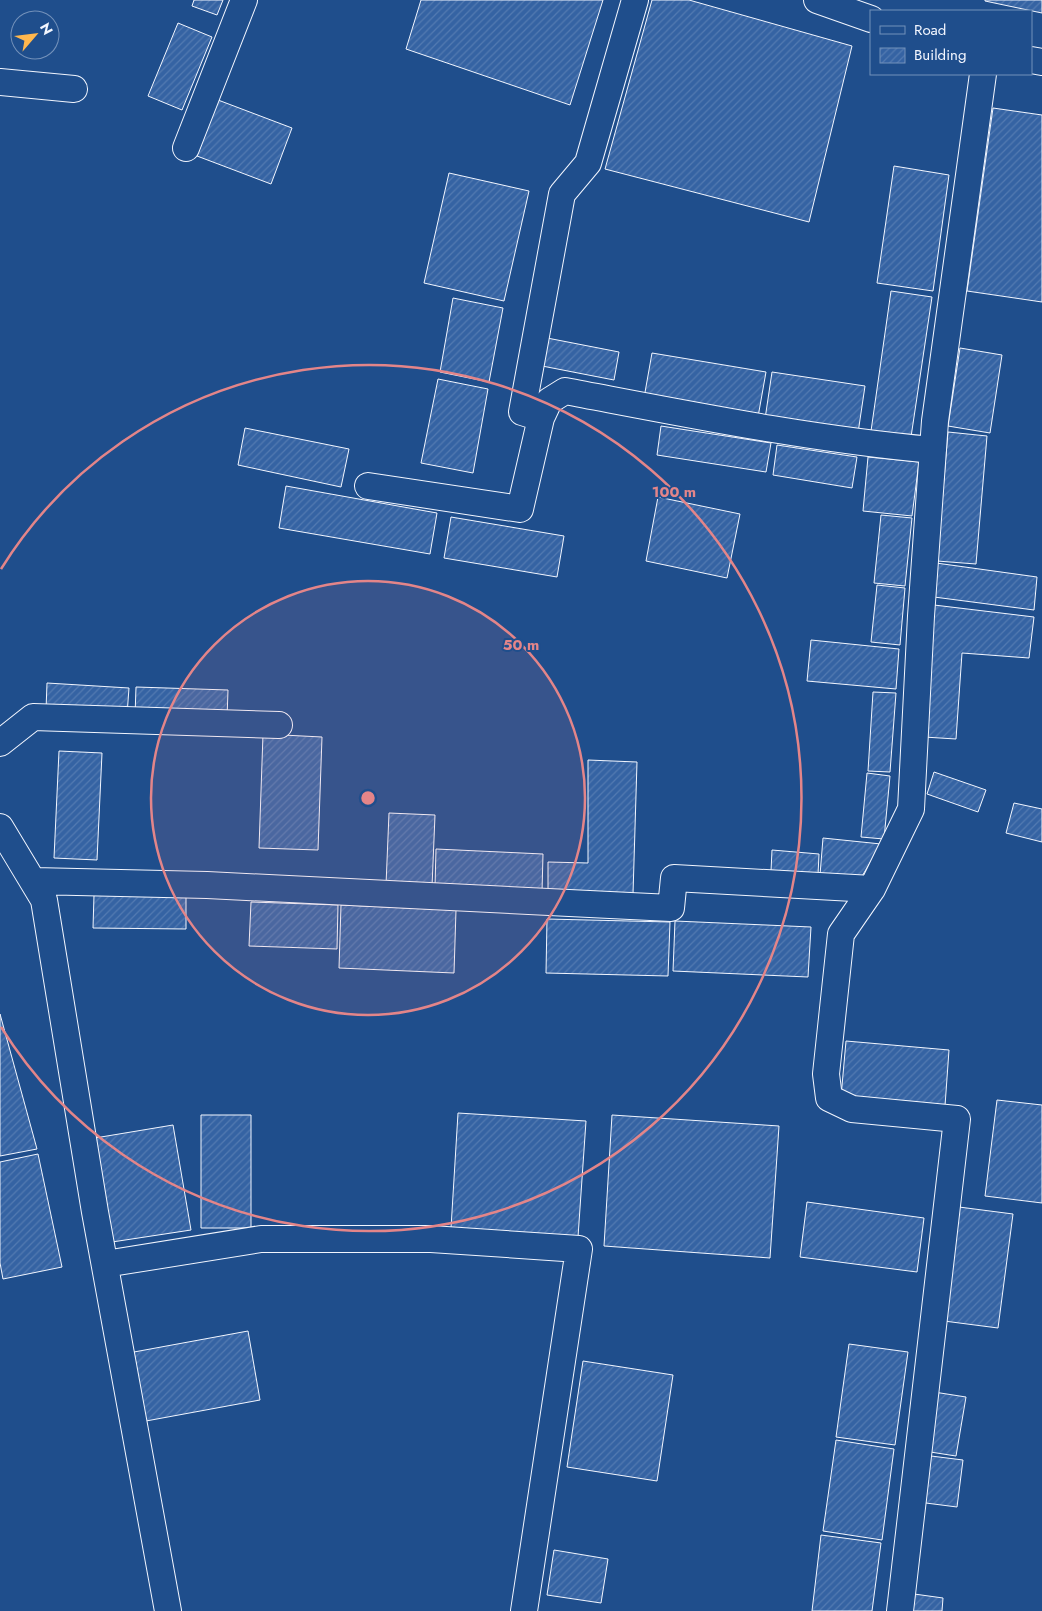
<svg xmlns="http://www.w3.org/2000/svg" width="1042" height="1611" viewBox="0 0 1042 1611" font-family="Jost,sans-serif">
	<defs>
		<pattern id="building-hatch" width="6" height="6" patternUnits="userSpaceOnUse" patternTransform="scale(1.25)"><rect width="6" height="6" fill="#3563a3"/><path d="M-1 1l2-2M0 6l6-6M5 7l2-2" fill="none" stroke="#537ab1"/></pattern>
	</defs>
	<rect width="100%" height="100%" fill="#1f4e8c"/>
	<path fill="url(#building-hatch)" stroke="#f2f6ff" d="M194 0H223L217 15 192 6Z
		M421 0H603L570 105 406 49Z
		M652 0H689L852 46 809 222 605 169Z
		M985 0H1042V13L985 1Z
		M178 23 212 37 182 110 148 96Z
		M218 100 292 128 271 184 197 156Z
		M993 108 1042 115V302L967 291Z
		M894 166 949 175 933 291 877 283Z
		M449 173 529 191 504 301 424 283Z
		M891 291 932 297 911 437 871 431Z
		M453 298 503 308 489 382 440 372Z
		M542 337 619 352 614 380 537 365Z
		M960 348 1002 355 990 433 948 426Z
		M652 353 766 372 758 417 644 398Z
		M772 372 865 386 858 433 765 419Z
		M438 379 488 389 473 473 421 463Z
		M661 426 771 443 766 472 657 455Z
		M245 428 349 449 341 487 238 465Z
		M948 432 987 436 976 564 937 561Z
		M777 445 857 457 852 488 773 475Z
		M868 457 919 462 912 516 863 511Z
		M286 486 437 513 430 554 279 528Z
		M658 497 740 514 727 578 646 561Z
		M881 515 912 518 905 586 874 583Z
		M451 517 564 536 557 577 444 558Z
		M936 563 1037 577 1034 610 934 597Z
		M877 585 905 588 900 645 871 642Z
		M934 605 1034 617 1029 658 962 653 956 739 924 737Z
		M811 640 899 649 896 689 807 681Z
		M47 683 129 688 127 715 46 710Z
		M136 687 228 690 227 719 135 716Z
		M873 692 896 693 890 772 868 771Z
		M263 734 322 737 318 850 259 848Z
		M59 751 102 753 97 860 54 858Z
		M588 760 637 762 633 894 548 892V862L588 863Z
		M934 772 986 790 978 812 927 794Z
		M867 773 890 776 884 839 861 837Z
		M1014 803 1042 809V842L1006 833Z
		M389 813 435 815 432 887 386 885Z
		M823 838 881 844 861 878 820 875Z
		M436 849 543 854 542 892 435 887Z
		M772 850 819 854 818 875 771 871Z
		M94 895 186 896V929L93 928Z
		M251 902 338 905 337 949 249 946Z
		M341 905 456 910 454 973 339 968Z
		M547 919 670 922 668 976 546 973Z
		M675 921 811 927 808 977 673 971Z
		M0 1014 37 1149 0 1156Z
		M846 1041 949 1050 945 1106 841 1097Z
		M997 1100 1042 1105V1203L985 1196Z
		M458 1113 586 1121 578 1237 451 1228Z
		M201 1115H251V1228H201Z
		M612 1115 779 1126 770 1258 604 1246Z
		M173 1125 191 1230 112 1242 95 1138Z
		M38 1154 62 1267 3 1279 0 1263V1162Z
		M807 1202 924 1218 917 1272 800 1257Z
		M959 1207 1013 1214 998 1328 944 1321Z
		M248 1331 260 1400 146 1421 134 1352Z
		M849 1344 908 1352 895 1445 836 1437Z
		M583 1361 673 1375 657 1481 567 1467Z
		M934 1392 966 1397 956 1456 924 1451Z
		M836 1440 894 1449 882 1540 823 1531Z
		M923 1455 963 1460 957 1507 918 1502Z
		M821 1535 881 1543 872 1611H812Z
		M554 1550 608 1559 601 1603 547 1595Z
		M907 1593 943 1598 942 1611H905Z"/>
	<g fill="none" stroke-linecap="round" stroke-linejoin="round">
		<g stroke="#f2f6ff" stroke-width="28">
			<path id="minor" d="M817 0 871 19
				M1031 60 1042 62
				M0 82 74 89
				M186 148 244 0
				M541 418 522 412 562 194 588 163 635 0
				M368 486 520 509 541 418 549 401 565 391C687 414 809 439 933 450
				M0 743 33 717 279 725
				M0 827 44 900 95 1212 168 1611
				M34 881 207 885 671 908 674 878 872 889
				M105 1264 261 1239H431L579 1249 524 1611
				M900 1611 957 1119 852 1109 829 1098 826 1074 841 934 872 889 911 809 921 616 935 421 983 74"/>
		</g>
		<use href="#minor" stroke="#1f4e8c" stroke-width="26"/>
	</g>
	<circle cx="368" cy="798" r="217" fill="#e38589" fill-opacity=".12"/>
	<g fill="none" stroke="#e38589" stroke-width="2.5">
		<circle cx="368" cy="798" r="217"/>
		<path d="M1 569A433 433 0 1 1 1 1027"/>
	</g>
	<circle cx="368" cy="798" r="8" fill="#e38589" stroke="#1f4e8c" stroke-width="2.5"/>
	<g font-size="15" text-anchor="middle" font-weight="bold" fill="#e38589" stroke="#1f4e8c" stroke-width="4" stroke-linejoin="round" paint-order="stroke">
		<text x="674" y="497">100 m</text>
		<text x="521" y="650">50 m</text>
	</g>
	<rect x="870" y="10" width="162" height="65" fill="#1f4e8c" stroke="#7391ba"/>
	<rect x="880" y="26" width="25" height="8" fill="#1f4e8c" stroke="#7391ba"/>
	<text x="914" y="35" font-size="15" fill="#f2f6ff">Road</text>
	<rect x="880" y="48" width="25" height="15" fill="url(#building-hatch)" stroke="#7391ba"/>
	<text x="914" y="60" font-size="15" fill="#f2f6ff">Building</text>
	<g transform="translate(35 35) rotate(62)"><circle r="24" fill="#1f4e8c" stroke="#7391ba"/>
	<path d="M0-4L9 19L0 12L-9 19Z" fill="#ffb74d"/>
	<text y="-8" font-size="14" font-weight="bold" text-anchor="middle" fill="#f2f6ff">N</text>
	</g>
</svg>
